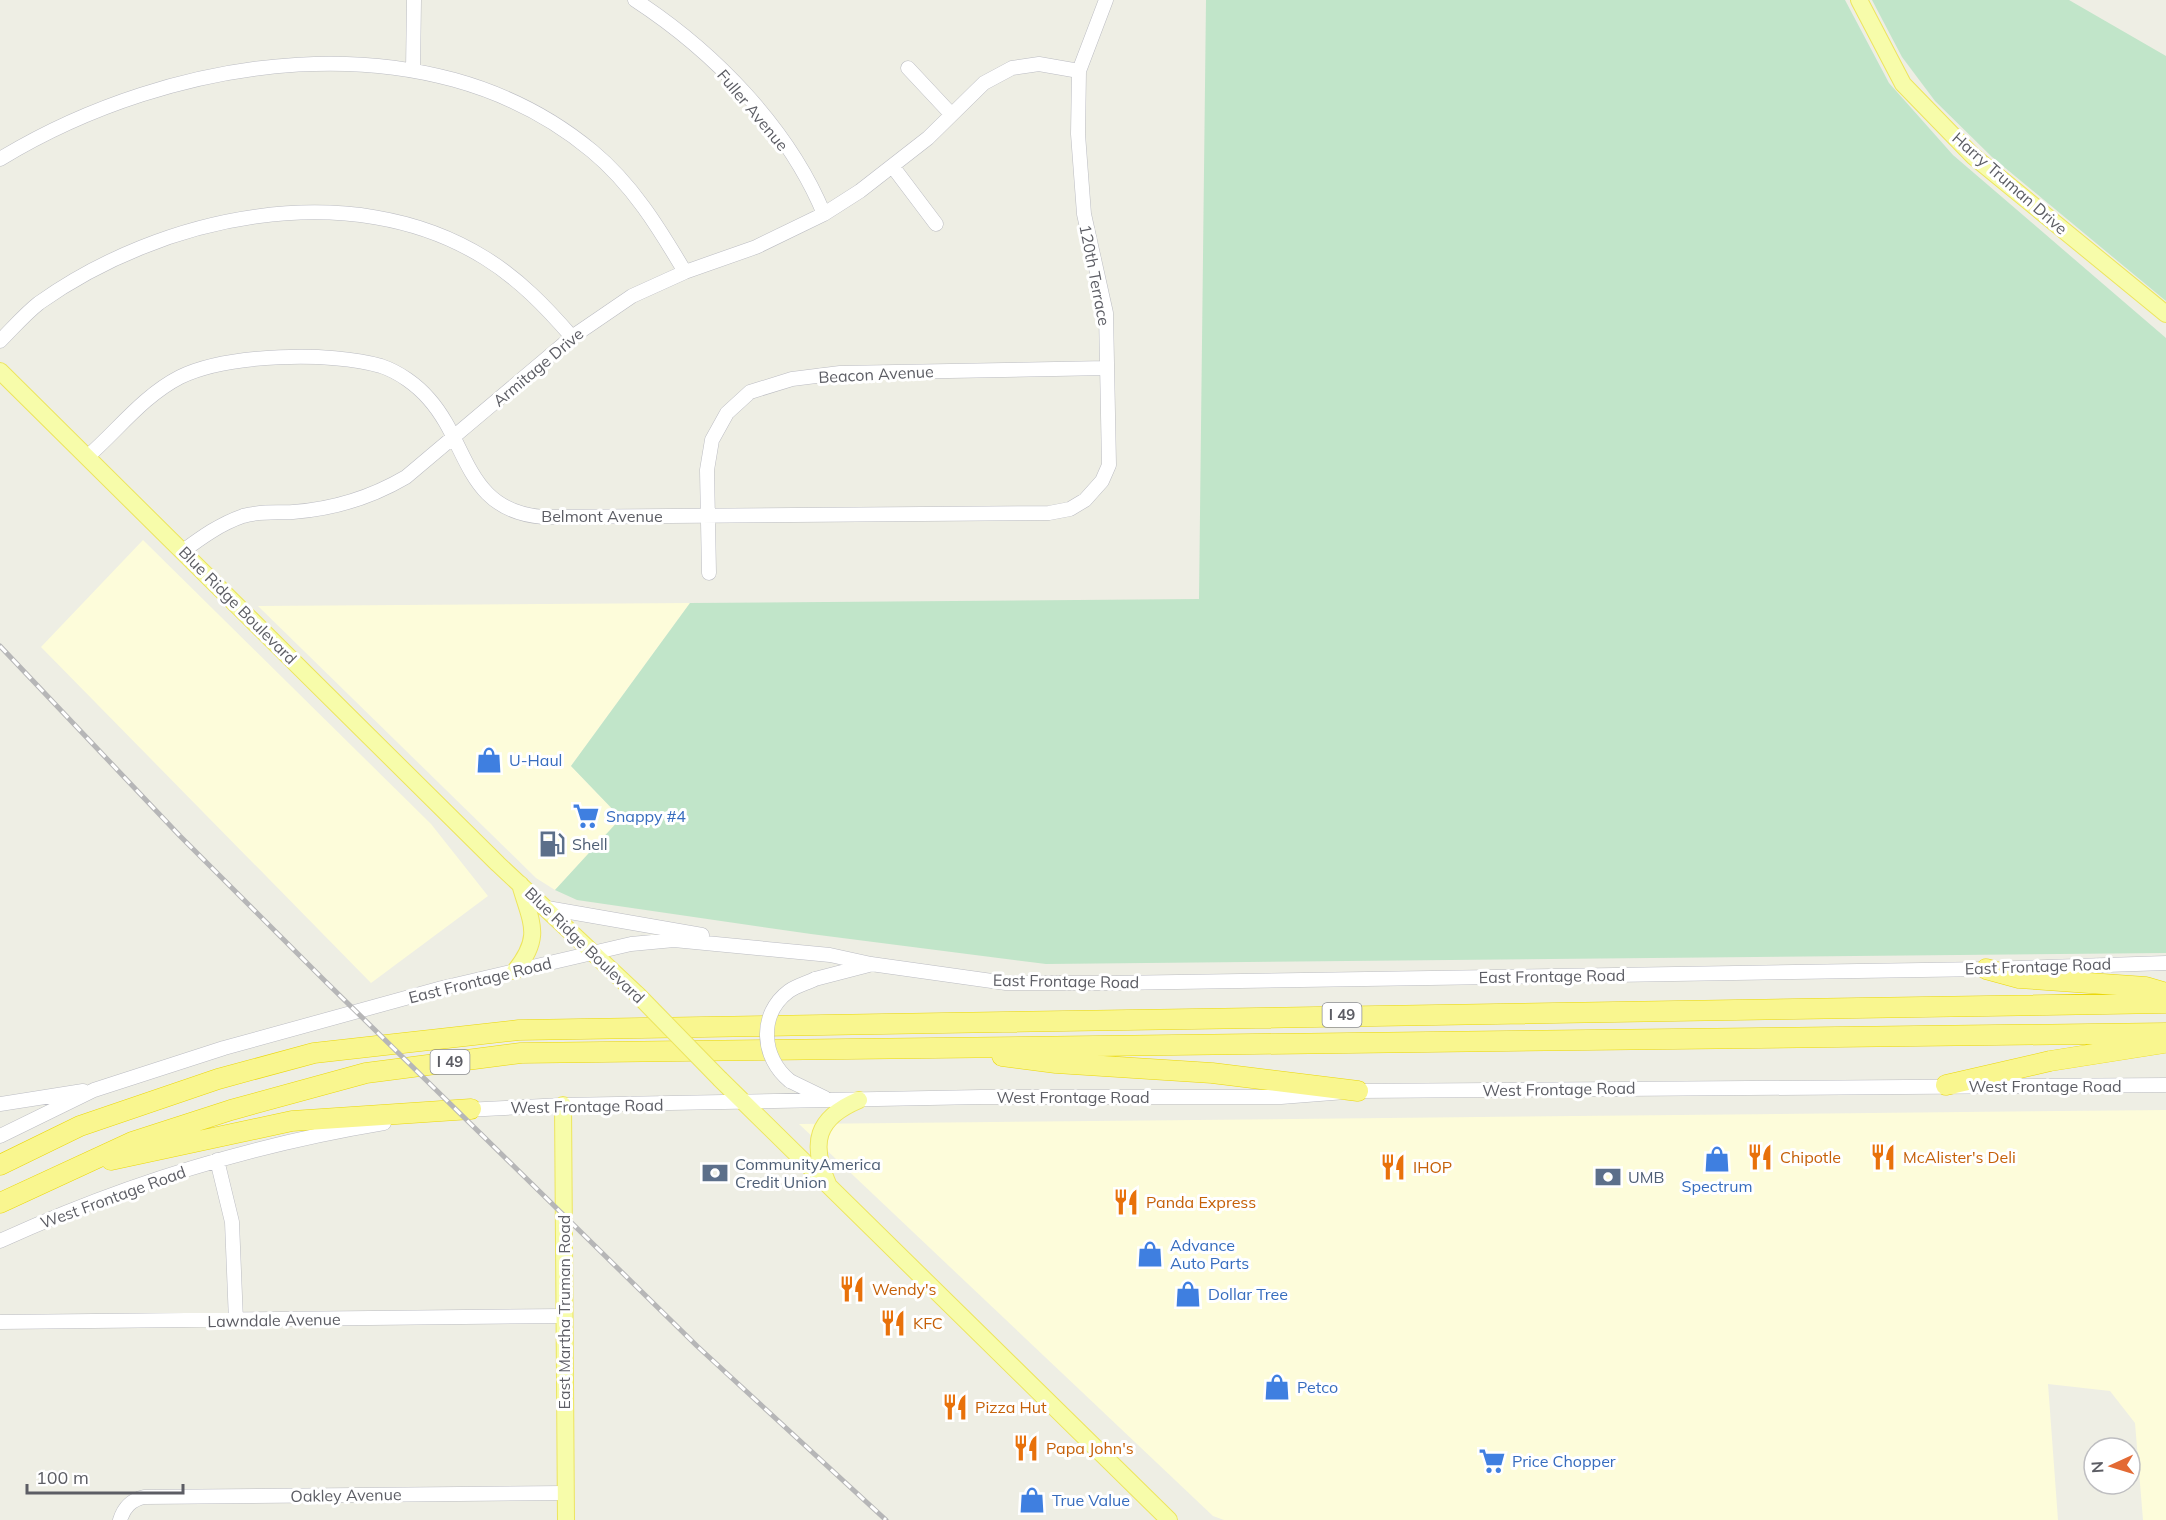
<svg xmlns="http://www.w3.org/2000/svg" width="2166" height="1520" viewBox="0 0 2166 1520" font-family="Mulish,sans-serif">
	<rect width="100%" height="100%" fill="#eeeee4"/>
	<path fill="#fdfcda" d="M143 540 431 824 488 896 371 983 41 647Z
		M690 603 571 766 621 818 555 890 536 878 258 606Z
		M2166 1110V1520H2143L2135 1423 2110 1391 2048 1384 2058 1520H1224L1213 1516 799 1124Z"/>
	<path fill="#c1e5c9" d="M1206 0H1845L1889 83 1953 155 2166 338V953L1046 964 811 934 577 900 555 890 621 818 571 766 690 603 1199 599Z
		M1872 0H2069L2166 56V301L1992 157 1935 101 1902 57Z"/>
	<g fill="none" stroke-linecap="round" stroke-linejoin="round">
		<g stroke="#bbbcc2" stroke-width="15">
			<path id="minor" d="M635 0C713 51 788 127 824 214
				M908 68 951 114
				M413 70 414 0
				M0 159C171 55 427 14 592 151 632 184 659 228 685 272
				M893 167 936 224
				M0 341C13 328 25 314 39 303 161 216 350 174 485 258 519 279 546 307 572 337
				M87 457C118 430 143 396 180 377 227 354 331 351 381 366 399 372 417 385 429 399 469 444 465 511 543 517L1049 513 1070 509 1085 500 1102 481 1109 465 1106 313 1084 214 1078 134 1079 71 1106 0
				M183 551C202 537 220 524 243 516 259 511 276 513 293 512 333 509 372 497 406 477L572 337 632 296 685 272 756 247 824 214 860 191 928 138 984 83 1012 68 1039 64 1079 71
				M709 573 707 470 712 440 727 413 750 392 792 379 840 373 1107 368
				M547 908 702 935
				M815 979 869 965
				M790 1081 825 1098
				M0 1104 83 1091
				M465 1110 563 1105 981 1097H1281L1358 1091 2166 1085
				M0 1136 94 1090 224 1048 442 988 631 944 674 940 830 955 871 964 1006 983H1114L1986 969 2166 963
				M217 1160 232 1222 236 1321
				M0 1241C122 1185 251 1145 384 1123
				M0 1322 564 1316
				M120 1520C124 1507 131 1500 144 1497L565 1493"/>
		</g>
		<g stroke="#ede55e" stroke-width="18">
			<path id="major" d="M1859 0 1903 84 1973 156 2166 314
				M0 371 498 864 638 995
				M515 971C543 936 531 923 520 884
				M720 1079 1169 1520
				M563 1105 566 1520
				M828 1184C810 1143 816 1118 859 1100"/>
		</g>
		<g stroke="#ead708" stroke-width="21">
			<path id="highway" d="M1986 969 2019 978 2146 987 2166 993
				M1002 1056 1056 1063 1212 1073 1358 1091
				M1946 1085 2050 1061 2164 1043
				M111 1160 292 1121 471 1109
				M0 1165 80 1126 218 1079 314 1053 519 1030 2166 1003
				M0 1203 132 1142 231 1110 366 1073 521 1053 2166 1033"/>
		</g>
		<use href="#minor" stroke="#fff" stroke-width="14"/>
		<use href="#major" stroke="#f7fcaa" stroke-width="16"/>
		<use href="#highway" stroke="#f9f68f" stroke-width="20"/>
		<g stroke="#b6b6b7" stroke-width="5">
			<path id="rail" d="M0 646 180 836 324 980 697 1346 886 1520"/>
		</g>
		<use href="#rail" stroke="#fff" stroke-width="3" stroke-dasharray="9" stroke-linecap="butt"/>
		<g stroke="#bbbcc2" stroke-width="15" stroke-linecap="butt">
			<path id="minor-bridge" d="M790 1081C761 1058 758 1014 789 991 796 986 807 983 815 979"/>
		</g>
		<g stroke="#ede55e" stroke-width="18" stroke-linecap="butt">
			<path id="major-bridge" d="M638 995 720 1079"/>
		</g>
		<use href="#minor-bridge" stroke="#fff" stroke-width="14"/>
		<use href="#major-bridge" stroke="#f7fcaa" stroke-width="16"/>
	</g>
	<defs>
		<g id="shop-bare" transform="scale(2.07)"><path d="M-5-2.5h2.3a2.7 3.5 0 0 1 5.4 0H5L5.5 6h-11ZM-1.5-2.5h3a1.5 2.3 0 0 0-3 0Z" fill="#3f7fe0" stroke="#fff" stroke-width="2.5" paint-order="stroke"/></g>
		<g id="supermarket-bare" transform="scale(2.07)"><path d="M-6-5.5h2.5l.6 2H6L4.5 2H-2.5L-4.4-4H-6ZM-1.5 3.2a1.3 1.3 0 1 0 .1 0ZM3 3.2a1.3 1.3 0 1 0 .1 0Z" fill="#3f7fe0" stroke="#fff" stroke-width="2.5" paint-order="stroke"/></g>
		<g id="fuel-bare" transform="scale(2.07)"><path d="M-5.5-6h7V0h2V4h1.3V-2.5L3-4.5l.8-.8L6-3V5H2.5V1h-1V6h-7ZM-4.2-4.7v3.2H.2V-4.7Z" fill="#5c6f8a" stroke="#fff" stroke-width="2.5" paint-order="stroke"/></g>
		<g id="restaurant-bare" transform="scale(2.07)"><path d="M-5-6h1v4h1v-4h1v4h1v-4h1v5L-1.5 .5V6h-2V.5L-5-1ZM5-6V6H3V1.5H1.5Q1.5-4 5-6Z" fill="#e8710a" stroke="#fff" stroke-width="2.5" paint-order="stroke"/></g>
		<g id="bank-bare" transform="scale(2.07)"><path d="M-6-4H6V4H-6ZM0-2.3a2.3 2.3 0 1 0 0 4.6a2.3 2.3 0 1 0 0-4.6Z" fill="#5c6f8a" stroke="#fff" stroke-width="2.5" paint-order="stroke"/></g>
	</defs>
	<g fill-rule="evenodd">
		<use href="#shop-bare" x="489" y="760"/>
		<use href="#supermarket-bare" x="586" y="816"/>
		<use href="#fuel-bare" x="552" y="844"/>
		<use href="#restaurant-bare" x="1760" y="1157"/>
		<use href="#restaurant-bare" x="1883" y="1157"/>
		<use href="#shop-bare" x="1717" y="1159"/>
		<use href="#restaurant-bare" x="1393" y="1167"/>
		<use href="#bank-bare" x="715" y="1173"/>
		<use href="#bank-bare" x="1608" y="1177"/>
		<use href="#restaurant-bare" x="1126" y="1202"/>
		<use href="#shop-bare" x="1150" y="1254"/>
		<use href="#restaurant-bare" x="852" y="1289"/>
		<use href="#shop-bare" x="1188" y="1294"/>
		<use href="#restaurant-bare" x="893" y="1323"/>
		<use href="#shop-bare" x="1277" y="1387"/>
		<use href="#restaurant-bare" x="955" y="1407"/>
		<use href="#restaurant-bare" x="1026" y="1448"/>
		<use href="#supermarket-bare" x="1492" y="1461"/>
		<use href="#shop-bare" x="1032" y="1500"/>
	</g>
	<g text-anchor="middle" stroke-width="6" stroke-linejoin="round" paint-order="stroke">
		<g fill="#fff" stroke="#8d8e92" stroke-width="1.5">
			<rect x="1322.5" y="1003" width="39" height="24" rx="4.5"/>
			<rect x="430.5" y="1050" width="39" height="24" rx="4.5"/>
		</g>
		<g font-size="15" font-weight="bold" fill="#5c5d64">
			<text x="1342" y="1020">I 49</text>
			<text x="450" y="1067">I 49</text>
		</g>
		<g font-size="16" fill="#5c5d64" stroke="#fff">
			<text transform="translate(753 110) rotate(50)" y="6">Fuller Avenue</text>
			<text transform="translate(2010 183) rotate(41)" y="6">Harry Truman Drive</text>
			<text transform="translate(1095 275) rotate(79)" y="6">120th Terrace</text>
			<text transform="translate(538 367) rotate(-40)" y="6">Armitage Drive</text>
			<text transform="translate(876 374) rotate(-3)" y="6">Beacon Avenue</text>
			<text x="602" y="522">Belmont Avenue</text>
			<text transform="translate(238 605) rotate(45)" y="6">Blue Ridge Boulevard</text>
			<text transform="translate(585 945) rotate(44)" y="6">Blue Ridge Boulevard</text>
			<text transform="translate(2038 966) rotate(-2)" y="6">East Frontage Road</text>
			<text transform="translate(1552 976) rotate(-1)" y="6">East Frontage Road</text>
			<text transform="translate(480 980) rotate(-14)" y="6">East Frontage Road</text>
			<text transform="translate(1066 981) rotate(1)" y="6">East Frontage Road</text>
			<text x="2045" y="1092">West Frontage Road</text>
			<text transform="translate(1559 1089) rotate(-1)" y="6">West Frontage Road</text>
			<text x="1073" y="1103">West Frontage Road</text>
			<text transform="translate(587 1106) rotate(-1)" y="6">West Frontage Road</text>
			<text transform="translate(113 1197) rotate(-20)" y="6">West Frontage Road</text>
			<text transform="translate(564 1312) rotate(-90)" y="6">East Martha Truman Road</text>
			<text transform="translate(274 1320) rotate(-1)" y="6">Lawndale Avenue</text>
			<text transform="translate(346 1495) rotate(-1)" y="6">Oakley Avenue</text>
		</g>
		<g font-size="16" fill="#366cbe" stroke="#fff" text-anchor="start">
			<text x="509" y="766">U-Haul</text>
			<text x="606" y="822">Snappy #4</text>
			<text x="1717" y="1192" text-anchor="middle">Spectrum</text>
			<text x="1170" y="1251">Advance<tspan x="1170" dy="18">Auto Parts</tspan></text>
			<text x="1208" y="1300">Dollar Tree</text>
			<text x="1297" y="1393">Petco</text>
			<text x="1512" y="1467">Price Chopper</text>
			<text x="1052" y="1506">True Value</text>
		</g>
		<g font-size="16" fill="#4e5e75" stroke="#fff" text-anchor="start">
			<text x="572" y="850">Shell</text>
			<text x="735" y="1170">CommunityAmerica<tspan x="735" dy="18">Credit Union</tspan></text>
			<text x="1628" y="1183">UMB</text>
		</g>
		<g font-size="16" fill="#c56008" stroke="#fff" text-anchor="start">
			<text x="1780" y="1163">Chipotle</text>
			<text x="1903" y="1163">McAlister's Deli</text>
			<text x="1413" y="1173">IHOP</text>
			<text x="1146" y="1208">Panda Express</text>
			<text x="872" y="1295">Wendy's</text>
			<text x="913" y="1329">KFC</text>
			<text x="975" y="1413">Pizza Hut</text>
			<text x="1046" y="1454">Papa John's</text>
		</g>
	</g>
	<g transform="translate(2112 1466) rotate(266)"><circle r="28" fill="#ffffff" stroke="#bebec1" stroke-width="1.5"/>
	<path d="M0-4.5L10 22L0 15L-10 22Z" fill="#e36a34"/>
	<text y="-9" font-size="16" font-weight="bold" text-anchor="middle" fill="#5c5d64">N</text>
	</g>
	<path d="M27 1484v9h156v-9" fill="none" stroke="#5c5d64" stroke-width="3"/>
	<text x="36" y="1484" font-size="18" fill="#5c5d64" stroke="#ffffff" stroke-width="4.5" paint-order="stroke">100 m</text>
</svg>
